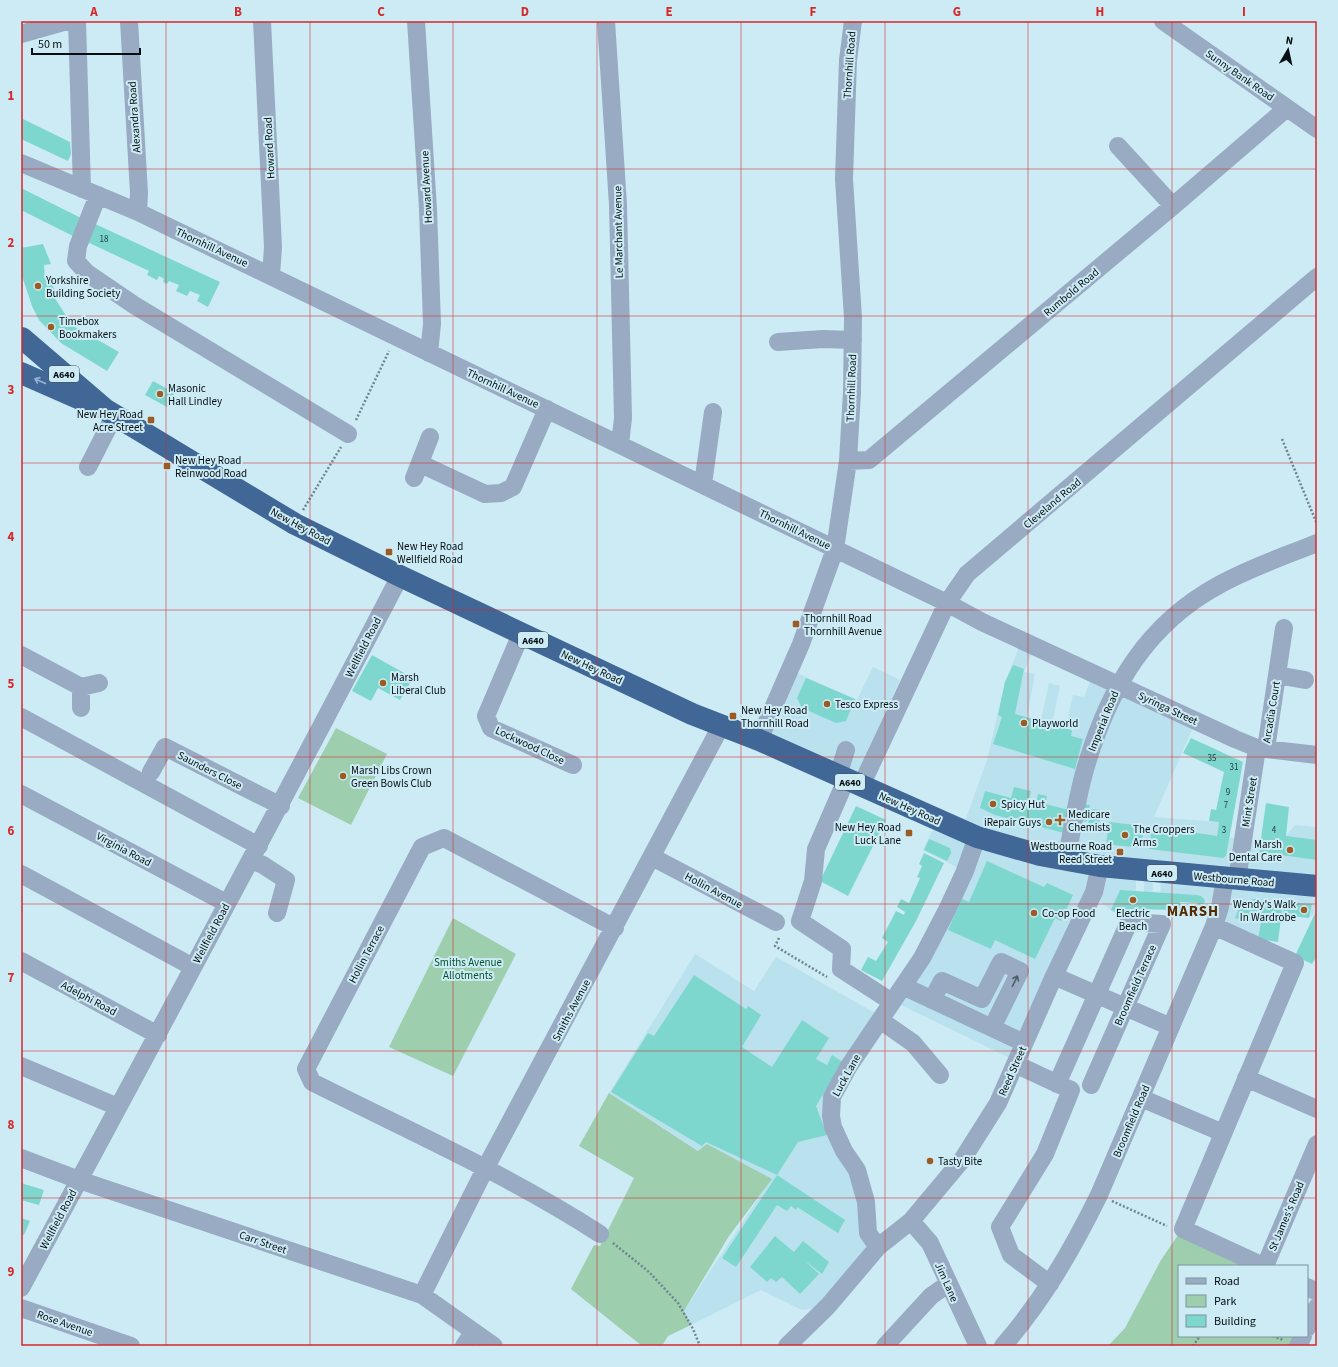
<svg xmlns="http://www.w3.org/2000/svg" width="1338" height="1367" viewBox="0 0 1338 1367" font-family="'Source Sans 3',sans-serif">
	<rect width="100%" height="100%" fill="#cdebf5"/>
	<path fill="#bae1ee" d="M1022 640 1035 646 1024 672 1035 674 1027 717 1072 730 1076 729 1066 726 1073 695 1084 697 1093 673 1196 721 1154 817 1219 822 1217 836 1284 844 1286 836 1295 825 1317 827V911L1309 918 1262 914 1258 939 1214 926 1219 912 1196 903 1180 902V910L1160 908 1161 873 1153 872 1152 908H1144V871L1136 870V908L1130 909 1126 918 1111 910 1092 896 1016 1061 893 1001 964 871 923 850 938 820 962 830 987 760 1005 682Z
		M873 667 900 680 856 777 767 738 797 673 857 700Z
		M1049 683 1060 686 1052 723 1041 720Z
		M695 954 754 991 776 957 875 1013 832 1097 878 1247 828 1306 802 1310 761 1290 691 1325 684 1311 771 1179 699 1151 609 1093Z"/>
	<path fill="#9dceae" d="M336 728 387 754 351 825 298 798Z
		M453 918 516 954 453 1076 389 1047Z
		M609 1093 698 1151 707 1144 772 1179 729 1236 684 1311 691 1325 668 1336 662 1346H642L571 1289 594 1245 600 1246 634 1178 579 1146Z
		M1178 1235 1242 1266H1179V1336H1296L1291 1346H1108L1125 1328 1161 1260Z"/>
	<path fill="#7ed7cf" d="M21 118 70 142 71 154 68 161 21 139Z
		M21 188 83 219 75 237 21 210Z
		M91 222 220 282 208 307 197 301 200 295 190 291 187 296 176 291 179 285 169 281 167 284 163 282 164 279 159 276 157 280 147 275 149 271 83 240Z
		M43 244 51 264 44 265 45 279 50 278 56 295 54 297 67 317 76 323 73 326 119 352 107 371 61 343 39 320 32 306 21 273V248Z
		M153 381 175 393 167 407 145 395Z
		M372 655 413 678 400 700 378 688 371 701 352 691Z
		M1013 665 1024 669 1015 714 1072 730 1071 736 1083 739 1075 769 993 744 1002 717 998 715 1005 682Z
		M806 678 855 699 846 721 836 723 802 708 797 698Z
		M1191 738 1243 762 1226 856 1223 858 1149 849 1152 826 1217 836 1219 822 1209 821 1211 809 1216 810 1224 772 1183 753Z
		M1014 787 1031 791 1028 803 1036 805 1038 794 1047 796 1045 804 1069 810 1064 833 995 815 980 808 985 791 1011 798Z
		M1266 803 1289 807 1286 836 1317 840V860L1259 852Z
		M1084 804 1090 805 1086 822 1081 820Z
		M856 806 886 820 848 896 820 881Z
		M1091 809 1101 810 1098 831 1087 829Z
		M1109 822 1144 826 1141 848 1106 844Z
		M929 839 950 848 951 853 947 861 924 850Z
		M924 853 944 863 916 921 882 981 861 970 868 957 876 961 888 942 882 938 896 911 904 915 905 912 897 907 901 899 909 903 920 878 917 877 922 866 919 864Z
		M987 861 1044 887 1047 883 1073 895 1061 921 1055 918 1035 959 995 940 991 949 948 930 962 899 969 902Z
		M1120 890 1197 895 1201 896 1205 900 1203 906 1196 903 1180 902V910L1130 909 1126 918 1111 910Z
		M1254 899 1283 902 1278 942 1258 939 1261 921 1254 920 1253 922 1235 918 1240 906 1244 902Z
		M1284 902 1312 904 1309 918 1283 915Z
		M1317 909V956L1312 964 1295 956Z
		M694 975 746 1009 748 1006 761 1015 742 1047 772 1067 802 1020 829 1038 816 1059 827 1065 832 1055 843 1062 816 1106 827 1135 798 1142 777 1175 706 1142 702 1146 611 1092 648 1033 654 1036Z
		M777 1175 845 1220 838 1233 797 1207 796 1210 791 1206 787 1211 777 1205 736 1267 722 1258Z
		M21 1183 44 1190 39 1205 21 1200Z
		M21 1218 30 1221 24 1235 21 1234Z
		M775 1236 794 1252 803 1241 829 1262 822 1274 804 1260 819 1274 800 1294 782 1277 776 1282 771 1278 767 1282 750 1267Z"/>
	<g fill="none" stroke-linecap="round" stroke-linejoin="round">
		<path stroke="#70858c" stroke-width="2.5" stroke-dasharray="2 2" stroke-linecap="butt" d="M356 420 389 351
			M1282 439 1317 524
			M303 510 341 447
			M779 938 775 946 827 977
			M1112 1201 1167 1226
			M613 1243 649 1272 678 1303 693 1329 700 1346
			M1273 1336 1283 1340
			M1193 1346 1200 1336"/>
		<path stroke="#98abc2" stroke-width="18" d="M77 21 82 189
			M129 21 139 193 138 212
			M262 21 273 247 271 275
			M416 21 428 209 432 324 429 353
			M606 21 618 205 623 418 620 444
			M1163 21 1317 129
			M21 34 67 21
			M1118 146 1173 206
			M21 163 138 212 947 603 982 622 1235 739 1257 748 1317 755
			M98 195 78 246 76 261 87 273 134 305 348 434
			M778 342 823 339 853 340
			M848 461 869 460 1173 206 1287 108
			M421 464 485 494 501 493 513 487 547 409
			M88 467 114 416
			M414 478 430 437
			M703 484 713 412
			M521 634 486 716 491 728 573 765
			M21 655 81 687
			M1277 675 1305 680
			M81 708V687L99 683
			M21 717 259 846
			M759 740 801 644 835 549 848 461 852 392 853 318 844 179 848 60 853 21
			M1266 749 1284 628
			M151 772 165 747 281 806
			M838 776 846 750
			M846 780 816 849 813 881 800 921 842 949 841 969 892 1002
			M861 786 947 603 967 574 1317 277
			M21 794 226 903
			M652 857 776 922
			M251 860 263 865 286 880 277 913
			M1066 861C1073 828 1077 794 1087 763 1110 687 1147 624 1219 585 1249 568 1285 556 1317 543
			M21 874 193 967
			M1237 880 1257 748
			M1214 926 1295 963 1183 1229 1263 1266
			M21 961 158 1035
			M1054 976 1171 1027
			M903 986 1024 1043
			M932 1000 942 981 982 999 1001 962 1020 971 992 1028
			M880 1020 913 1043 940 1075
			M1015 1064 1071 1090 1045 1154 1000 1227 1011 1255 1050 1284
			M21 1066 118 1107
			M1246 1078 1317 1109
			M1057 1084 1129 922 1162 924 1091 1085
			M1141 1098 1223 1133
			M21 1158 79 1180 422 1295 494 1346
			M911 1221 930 1243 978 1346
			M600 1234C509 1175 409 1131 312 1082L306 1069 422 847 444 838 615 928
			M878 1247 868 1233 866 1202 857 1170 844 1151 833 1127 831 1116 832 1097 849 1066 922 958 947 910 965 871 977 837
			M1265 1266 1317 1144
			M1307 1287 1317 1292
			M21 1288C148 1052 276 815 400 576
			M422 1295 485 1169 721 726
			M21 1308 131 1346
			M1307 1328 1317 1307
			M464 1346 473 1332
			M787 1346 828 1306 878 1247 911 1221 962 1160 998 1103 1054 976 1094 892 1100 866
			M885 1346 931 1296 948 1284
			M1003 1346C1043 1300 1072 1250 1099 1195L1214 926 1220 907 1225 879
			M1298 1346 1303 1336"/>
		<path stroke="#406795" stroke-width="22" d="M22 338 106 410 295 524 400 576 692 714 759 740 977 837 1040 855 1100 866 1317 886
			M21 373 87 402"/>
	</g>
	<defs><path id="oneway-shaft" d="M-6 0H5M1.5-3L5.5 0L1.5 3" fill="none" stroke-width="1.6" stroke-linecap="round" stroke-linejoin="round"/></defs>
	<use stroke="#95b6cf" href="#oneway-shaft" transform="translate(40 381) rotate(-156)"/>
	<use stroke="#4e5d6a" href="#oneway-shaft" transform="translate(1015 981) rotate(-64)"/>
	<path fill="none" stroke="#d62828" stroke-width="1" stroke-opacity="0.55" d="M166 21V1346M310 21V1346M453 21V1346M597 21V1346M741 21V1346M885 21V1346M1028 21V1346M1172 21V1346M21 169H1317M21 316H1317M21 463H1317M21 610H1317M21 757H1317M21 904H1317M21 1051H1317M21 1198H1317"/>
	<g fill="#9b5c23" stroke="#cdebf5" stroke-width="1.5">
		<circle cx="38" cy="286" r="4"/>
		<circle cx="51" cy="327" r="4"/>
		<circle cx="160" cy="394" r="4"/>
		<rect x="147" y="416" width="8" height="8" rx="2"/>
		<rect x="163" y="462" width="8" height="8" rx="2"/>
		<rect x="385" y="548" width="8" height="8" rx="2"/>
		<rect x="792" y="620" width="8" height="8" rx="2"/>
		<circle cx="383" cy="683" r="4"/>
		<circle cx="827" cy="704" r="4"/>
		<rect x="729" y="712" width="8" height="8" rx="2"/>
		<circle cx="1024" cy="723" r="4"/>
		<circle cx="343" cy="776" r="4"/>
		<circle cx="993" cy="804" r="4"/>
		<path d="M1058 814h4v4h4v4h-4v4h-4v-4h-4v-4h4z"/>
		<circle cx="1049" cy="822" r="4"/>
		<rect x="905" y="829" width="8" height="8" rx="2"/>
		<circle cx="1125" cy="835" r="4"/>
		<circle cx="1290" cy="850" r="4"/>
		<rect x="1116" y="848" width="8" height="8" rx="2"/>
		<circle cx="1133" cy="900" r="4"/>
		<circle cx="1304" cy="910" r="4"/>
		<circle cx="1034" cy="913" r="4"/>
		<circle cx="930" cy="1161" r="4"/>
	</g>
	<g text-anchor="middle" stroke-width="4" stroke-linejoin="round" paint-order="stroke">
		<g font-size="9" fill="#234142">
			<text x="104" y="242">18</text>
			<text x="1212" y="761">35</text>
			<text x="1234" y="770">31</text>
			<text x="1228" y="795">9</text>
			<text x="1226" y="808">7</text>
			<text x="1224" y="833">3</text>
			<text x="1274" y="833">4</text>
		</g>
		<g fill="#cdebf5" stroke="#415157" stroke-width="1">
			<rect x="49" y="366" width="30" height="16" rx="3"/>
			<rect x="518" y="632" width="30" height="16" rx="3"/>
			<rect x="835" y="774" width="30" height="16" rx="3"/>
			<rect x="1147" y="865" width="30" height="16" rx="3"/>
		</g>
		<g font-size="10" font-weight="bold" fill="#050f13">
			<text x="64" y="378">A640</text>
			<text x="533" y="644">A640</text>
			<text x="850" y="786">A640</text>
			<text x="1162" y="877">A640</text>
		</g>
		<g font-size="11" fill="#050f13" stroke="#cdebf5">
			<text transform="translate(849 65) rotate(-86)" y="4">Thornhill Road</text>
			<text transform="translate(1240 75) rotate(35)" y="4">Sunny Bank Road</text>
			<text transform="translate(134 117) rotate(-94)" y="4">Alexandra Road</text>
			<text transform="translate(269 148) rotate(-93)" y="4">Howard Road</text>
			<text transform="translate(426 187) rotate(-93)" y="4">Howard Avenue</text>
			<text transform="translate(618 232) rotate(-91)" y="4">Le Marchant Avenue</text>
			<text transform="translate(212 247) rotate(25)" y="4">Thornhill Avenue</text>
			<text transform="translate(1071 292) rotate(-40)" y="4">Rumbold Road</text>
			<text transform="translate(503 388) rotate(25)" y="4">Thornhill Avenue</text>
			<text transform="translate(851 388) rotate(-88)" y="4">Thornhill Road</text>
			<text transform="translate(1052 503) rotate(-40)" y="4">Cleveland Road</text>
			<text transform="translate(301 526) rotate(28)" y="4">New Hey Road</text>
			<text transform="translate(795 529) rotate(26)" y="4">Thornhill Avenue</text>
			<text transform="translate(363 647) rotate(-63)" y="4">Wellfield Road</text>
			<text transform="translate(592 667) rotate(25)" y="4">New Hey Road</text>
			<text transform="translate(1168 708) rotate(25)" y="4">Syringa Street</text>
			<text transform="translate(1271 712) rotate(-81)" y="4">Arcadia Court</text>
			<text transform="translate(1103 721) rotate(-68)" y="4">Imperial Road</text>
			<text transform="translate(530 745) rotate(25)" y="4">Lockwood Close</text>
			<text transform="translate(210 770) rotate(27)" y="4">Saunders Close</text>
			<text transform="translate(1249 802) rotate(-81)" y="4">Mint Street</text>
			<text transform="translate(910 808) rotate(24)" y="4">New Hey Road</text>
			<text transform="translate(124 849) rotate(28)" y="4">Virginia Road</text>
			<text transform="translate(1234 879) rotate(5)" y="4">Westbourne Road</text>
			<text transform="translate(714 890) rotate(28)" y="4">Hollin Avenue</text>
			<text transform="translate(211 933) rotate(-62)" y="4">Wellfield Road</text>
			<text transform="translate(366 954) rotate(-62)" y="4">Hollin Terrace</text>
			<text transform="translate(1135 985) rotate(-66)" y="4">Broomfield Terrace</text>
			<text transform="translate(89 998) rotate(28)" y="4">Adelphi Road</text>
			<text transform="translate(571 1010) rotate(-62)" y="4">Smiths Avenue</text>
			<text transform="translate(1012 1071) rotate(-66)" y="4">Reed Street</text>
			<text transform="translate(846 1075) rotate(-61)" y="4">Luck Lane</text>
			<text transform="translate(1131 1121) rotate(-67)" y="4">Broomfield Road</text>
			<text transform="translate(1286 1216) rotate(-67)" y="4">St James's Road</text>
			<text transform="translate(58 1219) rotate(-62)" y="4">Wellfield Road</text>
			<text transform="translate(263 1242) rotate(19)" y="4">Carr Street</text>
			<text transform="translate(947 1282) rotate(66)" y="4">Jim Lane</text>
			<text transform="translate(65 1323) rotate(19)" y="4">Rose Avenue</text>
		</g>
		<g font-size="11" fill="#050f13" stroke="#cdebf5" text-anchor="start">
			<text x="46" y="284">Yorkshire<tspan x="46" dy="13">Building Society</tspan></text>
			<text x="59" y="325">Timebox<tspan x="59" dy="13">Bookmakers</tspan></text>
			<text x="168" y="392">Masonic<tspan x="168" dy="13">Hall Lindley</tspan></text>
			<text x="143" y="418" text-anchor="end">New Hey Road<tspan x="143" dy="13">Acre Street</tspan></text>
			<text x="175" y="464">New Hey Road<tspan x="175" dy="13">Reinwood Road</tspan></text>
			<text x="397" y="550">New Hey Road<tspan x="397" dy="13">Wellfield Road</tspan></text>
			<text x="804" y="622">Thornhill Road<tspan x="804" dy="13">Thornhill Avenue</tspan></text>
			<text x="391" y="681">Marsh<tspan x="391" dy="13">Liberal Club</tspan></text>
			<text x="835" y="708">Tesco Express</text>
			<text x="741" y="714">New Hey Road<tspan x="741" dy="13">Thornhill Road</tspan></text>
			<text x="1032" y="727">Playworld</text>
			<text x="351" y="774">Marsh Libs Crown<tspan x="351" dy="13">Green Bowls Club</tspan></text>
			<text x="1001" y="808">Spicy Hut</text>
			<text x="1068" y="818">Medicare<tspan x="1068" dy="13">Chemists</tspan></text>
			<text x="1041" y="826" text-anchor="end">iRepair Guys</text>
			<text x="901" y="831" text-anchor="end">New Hey Road<tspan x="901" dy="13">Luck Lane</tspan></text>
			<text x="1133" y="833">The Croppers<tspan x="1133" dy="13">Arms</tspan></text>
			<text x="1282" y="848" text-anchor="end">Marsh<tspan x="1282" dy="13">Dental Care</tspan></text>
			<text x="1112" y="850" text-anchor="end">Westbourne Road<tspan x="1112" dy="13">Reed Street</tspan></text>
			<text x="1296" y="908" text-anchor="end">Wendy's Walk<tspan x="1296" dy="13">In Wardrobe</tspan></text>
			<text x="1042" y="917">Co-op Food</text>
			<text x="1133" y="917" text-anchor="middle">Electric<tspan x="1133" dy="13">Beach</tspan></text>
			<text x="938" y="1165">Tasty Bite</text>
		</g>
		<g font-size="11" fill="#03532f" stroke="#cdebf5">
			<text x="468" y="966">Smiths Avenue<tspan x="468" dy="13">Allotments</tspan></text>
		</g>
		<g font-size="15" font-weight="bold" letter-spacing="1" fill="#542a00" stroke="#cdebf5">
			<text x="1193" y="916">MARSH</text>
		</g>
	</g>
	<rect width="1338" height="1367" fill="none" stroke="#cdebf5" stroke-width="44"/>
	<rect x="1178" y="1265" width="130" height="72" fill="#cdebf5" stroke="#7d939b"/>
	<rect x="1186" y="1278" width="20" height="6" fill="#98abc2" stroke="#7d939b"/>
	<text x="1214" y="1285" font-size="12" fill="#050f13">Road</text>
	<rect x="1186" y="1295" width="20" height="12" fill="#9dceae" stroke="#7d939b"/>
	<text x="1214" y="1305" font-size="12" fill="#050f13">Park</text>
	<rect x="1186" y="1315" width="20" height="12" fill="#7ed7cf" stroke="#7d939b"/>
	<text x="1214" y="1325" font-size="12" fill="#050f13">Building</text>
	<g transform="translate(1288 50) rotate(9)" stroke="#cdebf5" stroke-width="3" paint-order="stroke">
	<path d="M0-3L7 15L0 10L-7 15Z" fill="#050f13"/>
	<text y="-6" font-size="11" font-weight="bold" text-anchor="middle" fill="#050f13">N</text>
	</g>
	<path d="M32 48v6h108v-6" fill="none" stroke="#050f13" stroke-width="2"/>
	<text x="38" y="48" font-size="12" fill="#050f13" stroke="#cdebf5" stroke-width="3" paint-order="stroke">50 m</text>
	<rect x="22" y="22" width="1294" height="1323" fill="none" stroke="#d62828" stroke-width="1.5"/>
	<g font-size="13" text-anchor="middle" font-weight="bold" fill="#d62828">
		<text x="94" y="16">A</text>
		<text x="238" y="16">B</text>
		<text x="381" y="16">C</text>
		<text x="525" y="16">D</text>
		<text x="669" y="16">E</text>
		<text x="813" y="16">F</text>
		<text x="957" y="16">G</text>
		<text x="1100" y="16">H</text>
		<text x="1244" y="16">I</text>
		<text x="11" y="100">1</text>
		<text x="11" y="247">2</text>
		<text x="11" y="394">3</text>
		<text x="11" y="541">4</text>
		<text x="11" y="688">5</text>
		<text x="11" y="835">6</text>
		<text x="11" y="982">7</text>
		<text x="11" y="1129">8</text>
		<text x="11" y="1276">9</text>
	</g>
</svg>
